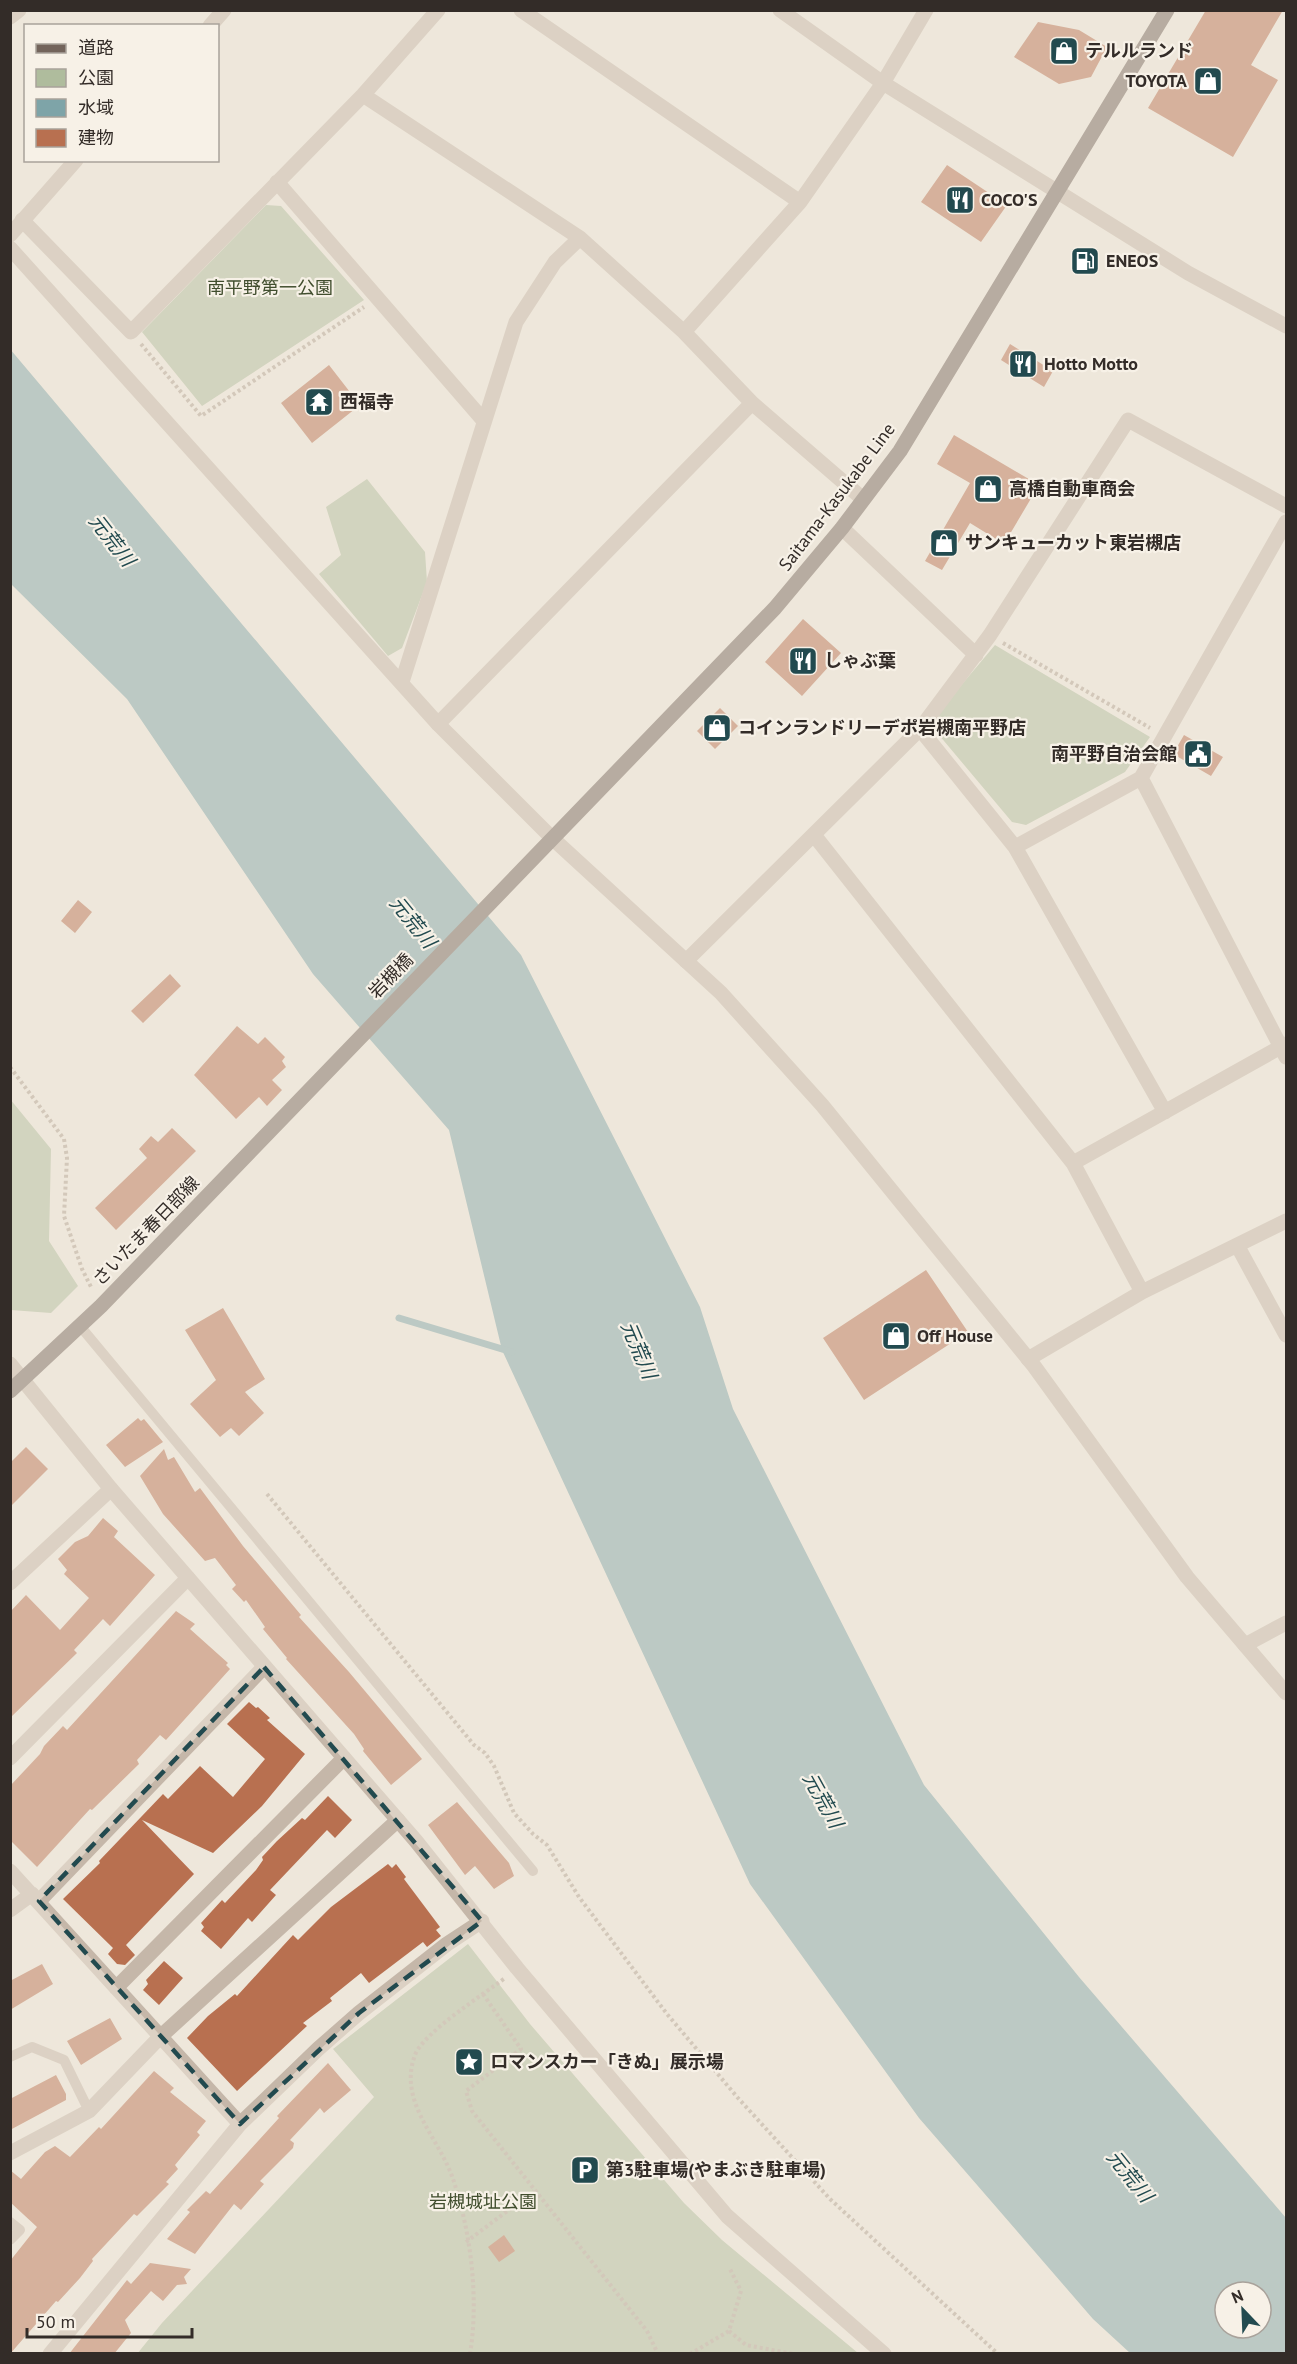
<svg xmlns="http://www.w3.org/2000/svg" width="1297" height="2364" viewBox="0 0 1297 2364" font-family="'PT Sans','Noto Sans JP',sans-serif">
	<rect width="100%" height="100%" fill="#eee7db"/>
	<path fill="#afbc9d" d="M266 205 281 206 364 300 202 406 142 332Z
		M367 479 425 552 427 582 402 648 388 656 319 574 341 555 326 507Z
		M995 645 1150 737 1125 772 1026 825 1012 822 939 735 937 714Z
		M10 1099 51 1149 49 1241 78 1286 51 1313 11 1310Z
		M468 1944 530 2024 684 2203 722 2240 858 2353 137 2354 162 2323 374 2097 333 2049Z"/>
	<path fill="#7ea4a8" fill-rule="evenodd" d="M10 349 521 955 700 1307 733 1409 924 1785 1079 1977 1286 2218V2353H1130L1093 2319 919 2118 750 1884 502 1350 449 1130 313 974 127 699 11 584ZM1225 2292H1261V2328H1225Z"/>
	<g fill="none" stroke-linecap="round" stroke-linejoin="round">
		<path stroke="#7ea4a8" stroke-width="7" d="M399 1318 512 1352"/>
	</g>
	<path fill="#b87050" d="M1206 10H1283L1251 65 1278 80 1233 157 1148 108Z
		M1038 22 1079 30 1107 47 1091 77 1059 84 1014 57Z
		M947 165 1007 205 981 242 921 202Z
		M1010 344 1053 371 1044 387 1001 360Z
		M329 365 360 405 312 443 281 403Z
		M954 435 1039 485 1004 544 970 523 942 570 925 561 970 483 937 464Z
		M803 619 841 653 802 696 765 662Z
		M720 708 738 726 715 749 697 731Z
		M1184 735 1223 757 1211 776 1173 754Z
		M78 900 92 912 75 933 61 921Z
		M170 974 181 986 143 1023 131 1011Z
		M237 1026 258 1044 265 1037 285 1057 282 1061 286 1067 272 1080 282 1090 267 1106 259 1097 236 1119 194 1075Z
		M172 1128 196 1151 116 1230 95 1208 147 1158 139 1149 151 1136 158 1142Z
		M926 1270 968 1332 864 1400 823 1338Z
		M223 1308 265 1379 245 1392 264 1413 239 1436 231 1428 220 1437 190 1404 216 1380 185 1330Z
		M138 1418 141 1421 144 1419 163 1442 125 1467 106 1445Z
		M26 1447 48 1469 10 1507V1463Z
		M164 1449 168 1460 174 1457 195 1492 200 1488 243 1546 301 1615 299 1617 349 1672 422 1759 391 1785 363 1751 364 1749 354 1734 286 1659 287 1658 263 1629 265 1627 246 1600 244 1602 232 1589 236 1585 215 1558 205 1561 163 1514 140 1476Z
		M103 1518 118 1531 114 1537 155 1575 110 1626 103 1619 74 1650 77 1653 10 1718V1612L26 1595 60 1630 89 1598 64 1574 67 1570 58 1559 75 1542 88 1536Z
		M176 1611 195 1624 190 1629 228 1663 226 1665 230 1669 166 1740 160 1735 137 1760 139 1764 92 1810 90 1809 37 1867 10 1840V1786L40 1754 44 1746 63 1726 67 1730Z
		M249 1702 256 1708 258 1707 270 1718 267 1720 305 1754 262 1806 213 1853 142 1820 194 1874 126 1945 135 1955 125 1965 117 1964 108 1954 113 1948 63 1899 100 1863 99 1861 163 1794 168 1799 200 1766 233 1797 265 1759 227 1724Z
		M328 1796 352 1820 335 1838 327 1830 270 1890 276 1895 252 1922 248 1918 221 1949 201 1931 204 1927 201 1923 222 1900 225 1903 256 1870 263 1860 262 1857 277 1841 302 1818 305 1820Z
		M457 1802 509 1863 514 1876 494 1889 475 1866 465 1875 428 1825Z
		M388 1864 392 1868 396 1864 406 1877 404 1879 440 1927 436 1930 441 1936 427 1947 423 1942 369 1983 361 1973 330 1998 332 2001 303 2023 307 2026 237 2091 187 2038 208 2016 235 1994 237 1996 293 1935 298 1940 331 1907Z
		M164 1961 183 1978 159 2005 143 1990 148 1984 146 1980Z
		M42 1964 53 1984 10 2010V1981Z
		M110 2018 122 2039 81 2065 67 2041Z
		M328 2063 351 2090 324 2113 320 2108 290 2140 294 2143 293 2148 260 2181 264 2184 241 2210 234 2204 195 2254 167 2239 190 2212 187 2210 206 2191 210 2194 279 2118 277 2116Z
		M154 2071 174 2088 170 2092 206 2121 197 2132 200 2135 175 2165 178 2169 166 2182 169 2184 137 2216 134 2214 92 2259 93 2261 80 2278 58 2302 56 2301 10 2354V2261L37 2227 10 2202V2170L21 2179 45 2152 55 2146 70 2157 99 2127 101 2129Z
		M56 2075 66 2094V2100L10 2130V2099Z
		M504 2235 515 2251 499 2262 488 2247Z
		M150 2263 191 2269 184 2277 187 2284 177 2285 163 2301 151 2291 125 2320 131 2333 114 2354H69L127 2280 131 2284Z"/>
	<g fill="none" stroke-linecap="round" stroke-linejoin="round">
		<path stroke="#b1a293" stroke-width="4" stroke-dasharray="3 3" stroke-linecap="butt" d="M141 344 201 416 364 307
			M1003 643 1150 728
			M10 1067 64 1139 67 1158 64 1216 82 1269 92 1289
			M267 1494 474 1745 485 1753 494 1766 514 1813 533 1834 547 1845 579 1897 667 2014 738 2098 830 2199 998 2354
			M483 1994 521 2049 466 2091 472 2111 647 2331 658 2354
			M466 2242 534 2191
			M729 2331 746 2345 793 2354
			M470 2354C479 2299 471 2234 454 2182 441 2139 397 2103 415 2055 423 2033 484 1994 505 1978
			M690 2354 729 2331 741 2291 729 2267"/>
		<path stroke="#c5b7a9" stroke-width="10" d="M80 1326 533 1871
			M10 2057 32 2047 64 2060 89 2111
			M10 2222 20 2230 10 2240"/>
		<path stroke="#c5b7a9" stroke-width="15" d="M521 10 800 202
			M10 17 19 10
			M210 26 224 10
			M363 95 580 238 684 332 752 403 863 499
			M277 182 484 421
			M22 220 131 332 363 95 438 10
			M10 235 76 160
			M10 248 438 724 752 403
			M684 332 800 202 883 83 926 10
			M842 528 976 655
			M402 682 516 322 555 262 580 238
			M920 729 1015 847 1165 1112
			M1141 778 1286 1057
			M814 835 1073 1163 1142 1292
			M1015 847 1141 778 1286 522
			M686 961 920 729 990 635 1128 420 1286 506
			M1073 1163 1286 1044
			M1237 1245 1286 1335
			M1028 1359 1142 1292 1286 1221
			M10 1583 111 1489
			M1245 1645 1286 1623
			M10 1758 188 1578
			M10 1871 240 2124
			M39 1901 264 1667
			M10 1910 32 1894
			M116 1988 344 1758
			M10 2153 89 2111 160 2037 398 1820
			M50 2354 240 2124 318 2049 359 2013 447 1944 482 1921"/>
		<path stroke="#c5b7a9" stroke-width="15" d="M780 10 883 83 1188 273 1286 326
			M438 724 551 837 721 993 822 1105 1034 1366 1187 1577 1286 1693
			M10 1364 111 1489 416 1841 517 1968 727 2216 884 2354"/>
		<path stroke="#73645b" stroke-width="15" d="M10 1391 101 1306 775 608 842 528 900 451 1167 10"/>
	</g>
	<path d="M0 0H1297V2364H0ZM264 1667 482 1921 359 2013 240 2124 39 1901Z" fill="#eee7db" fill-opacity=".55" fill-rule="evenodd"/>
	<path fill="none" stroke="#224a4f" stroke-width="4.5" stroke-dasharray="12 8" stroke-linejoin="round" d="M264 1667 482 1921 359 2013 240 2124 39 1901Z"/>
	<defs>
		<g id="shop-square" transform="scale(1.5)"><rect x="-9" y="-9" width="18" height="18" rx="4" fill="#224a4f" stroke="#f7f1e7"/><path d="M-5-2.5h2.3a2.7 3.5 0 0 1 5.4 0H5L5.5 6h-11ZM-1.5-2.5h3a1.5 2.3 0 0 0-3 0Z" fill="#fff"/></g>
		<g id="restaurant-square" transform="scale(1.5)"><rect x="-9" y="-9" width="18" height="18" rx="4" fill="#224a4f" stroke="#f7f1e7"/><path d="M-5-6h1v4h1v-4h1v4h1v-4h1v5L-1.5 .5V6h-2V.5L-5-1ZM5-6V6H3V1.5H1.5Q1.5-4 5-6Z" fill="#fff"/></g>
		<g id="fuel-square" transform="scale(1.5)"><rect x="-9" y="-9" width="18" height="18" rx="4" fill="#224a4f" stroke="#f7f1e7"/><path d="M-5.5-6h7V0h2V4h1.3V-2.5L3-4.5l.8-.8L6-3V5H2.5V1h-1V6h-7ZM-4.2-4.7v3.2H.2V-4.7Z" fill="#fff"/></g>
		<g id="temple-square" transform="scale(1.5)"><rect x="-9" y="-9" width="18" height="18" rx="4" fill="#224a4f" stroke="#f7f1e7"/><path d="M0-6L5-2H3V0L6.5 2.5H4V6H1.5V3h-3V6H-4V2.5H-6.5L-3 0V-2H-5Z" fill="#fff"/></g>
		<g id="civic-square" transform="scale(1.5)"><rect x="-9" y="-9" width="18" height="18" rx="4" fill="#224a4f" stroke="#f7f1e7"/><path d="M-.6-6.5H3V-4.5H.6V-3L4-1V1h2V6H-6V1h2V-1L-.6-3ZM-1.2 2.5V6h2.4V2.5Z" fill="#fff"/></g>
		<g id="sight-square" transform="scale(1.5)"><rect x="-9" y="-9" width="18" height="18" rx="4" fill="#224a4f" stroke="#f7f1e7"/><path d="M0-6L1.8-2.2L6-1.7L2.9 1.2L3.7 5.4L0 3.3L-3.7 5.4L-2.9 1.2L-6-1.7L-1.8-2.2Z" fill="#fff"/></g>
		<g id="parking-square" transform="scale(1.5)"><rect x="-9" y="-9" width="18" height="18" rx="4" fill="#224a4f" stroke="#f7f1e7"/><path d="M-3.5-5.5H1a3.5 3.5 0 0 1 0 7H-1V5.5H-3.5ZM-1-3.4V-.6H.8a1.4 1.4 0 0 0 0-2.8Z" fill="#fff"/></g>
	</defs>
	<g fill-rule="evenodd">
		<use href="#shop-square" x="1064" y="51"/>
		<use href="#shop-square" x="1208" y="81"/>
		<use href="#restaurant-square" x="960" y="200"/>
		<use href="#fuel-square" x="1085" y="261"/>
		<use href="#restaurant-square" x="1023" y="364"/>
		<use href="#temple-square" x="319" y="402"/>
		<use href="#shop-square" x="988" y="489"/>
		<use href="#shop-square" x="944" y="543"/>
		<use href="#restaurant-square" x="803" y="661"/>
		<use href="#shop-square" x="717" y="728"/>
		<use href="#civic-square" x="1198" y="754"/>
		<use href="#shop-square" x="896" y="1336"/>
		<use href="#sight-square" x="469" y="2062"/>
		<use href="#parking-square" x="585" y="2170"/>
	</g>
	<g text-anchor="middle" stroke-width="4.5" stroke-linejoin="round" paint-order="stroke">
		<g font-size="18" font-weight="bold" fill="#332c28" stroke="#f7f1e7" text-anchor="start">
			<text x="1085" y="57">テルルランド</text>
			<text x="1187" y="87" text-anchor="end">TOYOTA</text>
			<text x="981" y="206">COCO'S</text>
			<text x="1106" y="267">ENEOS</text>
			<text x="1044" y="370">Hotto Motto</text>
			<text x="340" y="408">西福寺</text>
			<text x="1009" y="495">高橋自動車商会</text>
			<text x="965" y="549">サンキューカット東岩槻店</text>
			<text x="824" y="667">しゃぶ葉</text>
			<text x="738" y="734">コインランドリーデポ岩槻南平野店</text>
			<text x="1177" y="760" text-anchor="end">南平野自治会館</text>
			<text x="917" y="1342">Off House</text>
			<text x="490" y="2068">ロマンスカー「きぬ」展示場</text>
			<text x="606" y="2176">第3駐車場(やまぶき駐車場)</text>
		</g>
		<g font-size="18" fill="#414e2e" stroke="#f7f1e7">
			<text x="270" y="294">南平野第一公園</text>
			<text x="483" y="2208">岩槻城址公園</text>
		</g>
		<g font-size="18" fill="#332c28" stroke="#f7f1e7">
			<text transform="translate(837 497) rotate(-53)" y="6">Saitama-Kasukabe Line</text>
			<text transform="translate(391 976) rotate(-46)" y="6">岩槻橋</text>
			<text transform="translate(146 1231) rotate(-46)" y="6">さいたま春日部線</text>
		</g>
		<g font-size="20" font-style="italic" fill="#224a4f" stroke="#f7f1e7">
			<text transform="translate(112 540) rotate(52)" y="7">元荒川</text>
			<text transform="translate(413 922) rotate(51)" y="7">元荒川</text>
			<text transform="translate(639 1350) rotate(67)" y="7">元荒川</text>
			<text transform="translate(823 1800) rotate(61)" y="7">元荒川</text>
			<text transform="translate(1130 2176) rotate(51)" y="7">元荒川</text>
		</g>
	</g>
	<rect width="1297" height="2364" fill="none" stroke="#332c28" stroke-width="24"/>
	<rect x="24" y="24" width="195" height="138" fill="#f7f1e7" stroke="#a9a29b" stroke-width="1.5"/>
	<rect x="36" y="44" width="30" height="9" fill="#73645b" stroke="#a9a29b" stroke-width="1.5"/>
	<text x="78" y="54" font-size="18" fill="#332c28">道路</text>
	<rect x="36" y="69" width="30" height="18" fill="#afbc9d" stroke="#a9a29b" stroke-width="1.5"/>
	<text x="78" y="84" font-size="18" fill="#332c28">公園</text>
	<rect x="36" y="99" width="30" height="18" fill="#7ea4a8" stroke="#a9a29b" stroke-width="1.5"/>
	<text x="78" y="114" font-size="18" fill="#332c28">水域</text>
	<rect x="36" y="129" width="30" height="18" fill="#b87050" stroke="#a9a29b" stroke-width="1.5"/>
	<text x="78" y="144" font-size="18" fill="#332c28">建物</text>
	<g transform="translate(1243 2310) rotate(337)"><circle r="28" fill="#f7f1e7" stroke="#a9a29b" stroke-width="1.5"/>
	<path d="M0-4.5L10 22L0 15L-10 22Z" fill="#224a4f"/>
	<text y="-9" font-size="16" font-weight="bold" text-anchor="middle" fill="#332c28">N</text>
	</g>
	<path d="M27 2328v9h165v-9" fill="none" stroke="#332c28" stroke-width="3"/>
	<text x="36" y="2328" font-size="18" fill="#332c28" stroke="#f7f1e7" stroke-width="4.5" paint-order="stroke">50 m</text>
</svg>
